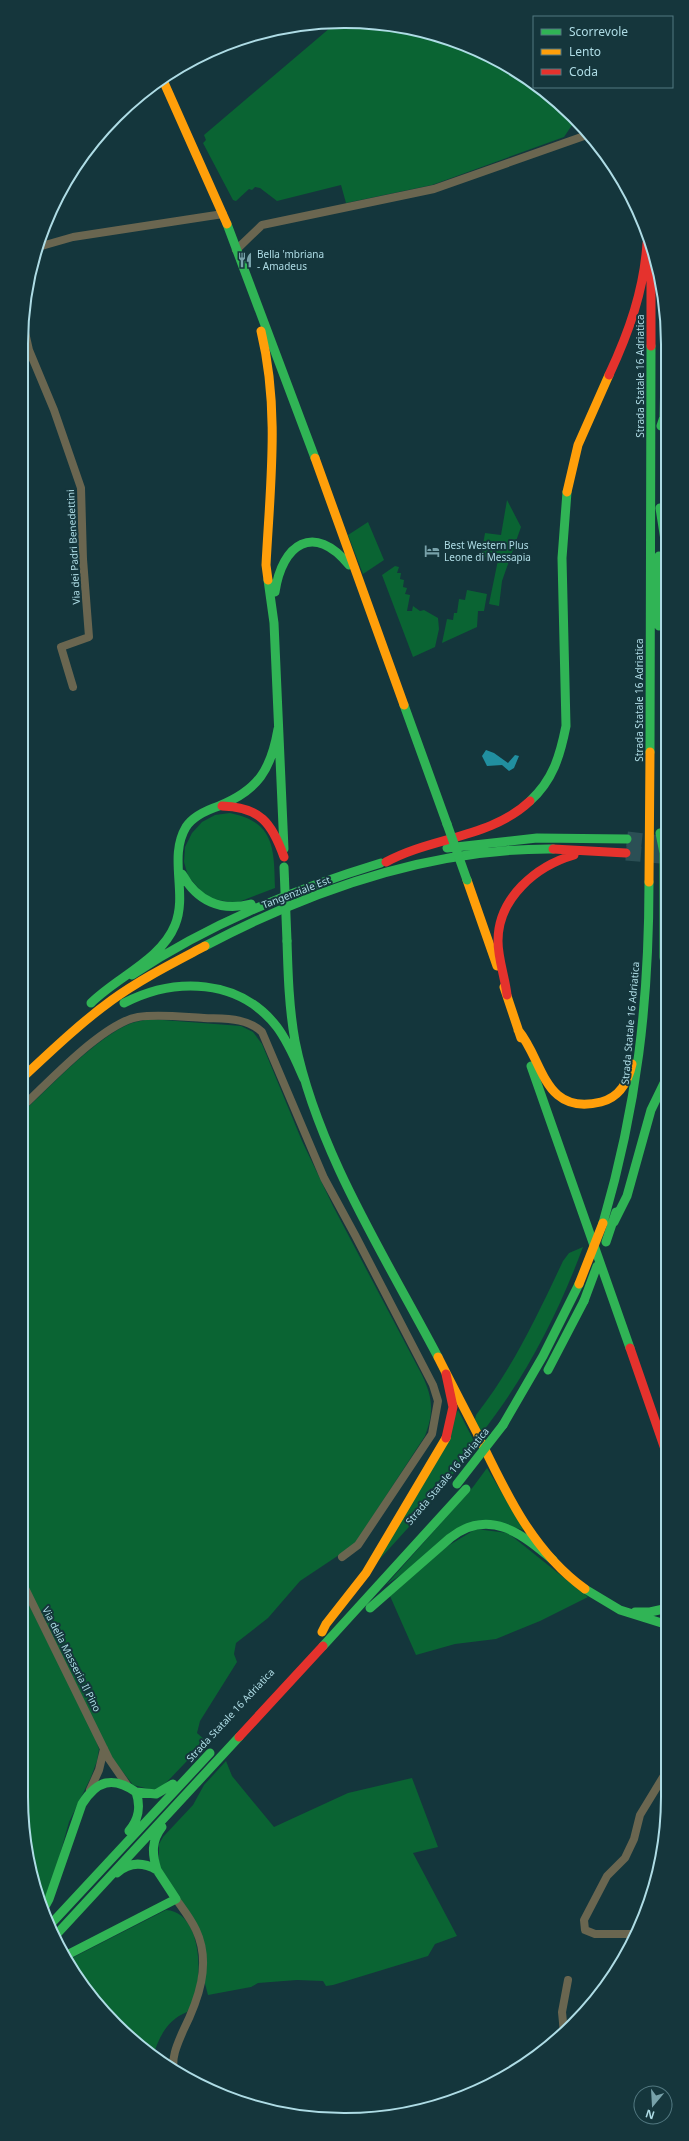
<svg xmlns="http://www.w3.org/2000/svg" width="689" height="2141" viewBox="0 0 689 2141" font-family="'Noto Sans',sans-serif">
	<rect width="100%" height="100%" fill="#14363c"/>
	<path fill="#0a6433" d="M345 21 408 27 506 64 573 116 574 122 564 137 432 185 346 203 341 185 277 201 260 188 255 187 252 190 249 189 236 201 233 200 203 143 206 140 204 135 337 22Z
		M507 500 521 527 502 581 499 606 489 604 498 560 481 556 485 533 501 535Z
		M368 522 384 560 363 574 348 535Z
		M395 566 399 567 397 573H401L400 579 404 580 403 587 407 588 405 594 410 595 407 611H412L413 606 420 611 424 610 438 618 439 629 435 647 413 657 382 575Z
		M467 590 487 594 484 611H478L477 627 442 643 447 619 453 620 454 613H457L459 599 465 600Z
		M230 813C275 822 274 849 275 888L236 903 207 898 188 876 184 862 185 847 192 833 202 822 215 815Z
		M150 1019 241 1026 253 1032 262 1044 302 1141 333 1206 422 1375C433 1398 434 1412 425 1436L354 1545 300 1581 268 1618 236 1643 234 1654 237 1662 200 1721 197 1733 206 1741 164 1785 153 1790 133 1785 112 1758 21 1574V1114C49 1088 98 1035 132 1023 138 1021 145 1020 150 1019Z
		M583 1247C558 1314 526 1377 481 1434L475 1419 476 1415C513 1368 538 1314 563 1261L569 1253Z
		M458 1410 475 1443C447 1486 412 1524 377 1562Z
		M487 1468 524 1530 481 1520 386 1585 473 1487Z
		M476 1529 508 1533 588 1597 540 1621 496 1639 455 1644 416 1655 390 1596 441 1550Z
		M21 1589 94 1735 99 1749 97 1761 91 1777 69 1822 52 1883 41 1905 27 1859 21 1797Z
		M226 1761 232 1776 274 1827 348 1793 412 1778 438 1847 413 1853 457 1936 435 1944 428 1956 333 1985 326 1986 323 1981 297 1980 258 1983 251 1987 208 1995 204 1980 205 1945 159 1867V1844L163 1837 193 1805 204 1785Z
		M166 1910C201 1912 203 1973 194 1998 192 2003 189 2008 187 2012 167 2020 159 2037 153 2056L101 2010 70 1959Z"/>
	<path fill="#218fa0" d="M486 750 494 753 508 763 515 755 519 756 514 768 509 771 502 765 487 766 482 756Z"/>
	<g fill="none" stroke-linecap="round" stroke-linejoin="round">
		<path stroke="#2b4f55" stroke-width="15" stroke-dasharray="15 8" stroke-linecap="butt" d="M627 839 661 843
			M626 853 661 856"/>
		<path stroke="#6a6650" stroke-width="8" d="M38 247 73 237 223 214
			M236 250 262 225 434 189 587 135
			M23 323 29 350 54 410 81 488 83 559 89 637 61 647 73 687
			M21 1108C48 1083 103 1023 138 1017 159 1014 183 1017 204 1018 225 1019 246 1017 262 1032L324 1178 355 1235 433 1385 438 1401 432 1434 358 1545 342 1557
			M21 1580 109 1759 127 1785
			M90 1790 99 1770 104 1749
			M636 1934H595L585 1930 584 1920 607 1876 625 1858 634 1839 640 1815 668 1769
			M564 2033 562 2012 568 1980
			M174 2070C171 2057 178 2043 183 2031 198 2001 212 1964 196 1930 191 1919 183 1909 176 1899"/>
		<path stroke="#30b455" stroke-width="9" d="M227 224 315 458
			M661 426 664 417 665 377
			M660 508 665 540 666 568
			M659 556V626
			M268 580 274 623 284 849
			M275 592C282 544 314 522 349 565
			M404 705 447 824
			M650 752 651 346
			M530 801C553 780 560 756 566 726L562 558 567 492
			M660 833 664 853V957L666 970
			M447 848 537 838 627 839
			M182 874C197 901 221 912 251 904
			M287 941C288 974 289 1008 295 1041 317 1151 386 1258 438 1357
			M205 946C311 890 432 848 553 849
			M132 975C209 924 292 890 381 863
			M91 1003C117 977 161 960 175 925 188 894 168 857 186 827 193 816 207 810 219 806 258 790 271 770 278 729
			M124 1003C175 977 239 978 277 1027 289 1043 296 1061 304 1079
			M531 1066 630 1348
			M614 1222 627 1196 651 1110 667 1077
			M603 1223C637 1106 649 1003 649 882
			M606 1242 616 1212
			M548 1370 584 1301
			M503 1425 543 1356 579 1284
			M585 1589 620 1610 668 1625
			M370 1608 450 1538C489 1507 522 1534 553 1560
			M635 1612H650L668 1608
			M323 1646 466 1489
			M136 1792 156 1794 173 1784
			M129 1831C139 1819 141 1807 136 1792
			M157 1870C152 1854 151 1841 162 1827
			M117 1873C129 1862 143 1862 157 1870
			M43 1910 49 1899 82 1804C97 1780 113 1776 136 1792
			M49 1926 210 1753
			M55 1936 239 1737
			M67 1955 176 1899 157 1870"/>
		<path stroke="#ff9f0a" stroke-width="9" d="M162 78 227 224
			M261 331C280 409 270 486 266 565L268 580
			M315 458 404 705
			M567 492 578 445 609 375
			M467 880 497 966
			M649 882 650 752
			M504 987 521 1038
			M518 1030C544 1061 543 1116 601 1102 620 1097 628 1082 632 1064
			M21 1079C50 1052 79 1024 112 1000 141 979 173 963 205 946
			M438 1357C451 1383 464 1408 477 1433 505 1491 532 1551 585 1589
			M322 1632 326 1624 366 1573 446 1438"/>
		<path stroke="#e5322d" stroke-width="9" d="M651 346V255
			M609 375C629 332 644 290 647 243
			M222 806C260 807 272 823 284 857
			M553 849 626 853
			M386 862C431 837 491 838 530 801
			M507 995C505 977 498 959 498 941 498 898 536 866 574 855
			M630 1348 667 1455
			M446 1438 453 1407 446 1374
			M239 1737 323 1646"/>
		<path stroke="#30b455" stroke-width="9" d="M447 824 467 880
			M284 867 287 941
			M584 1301 597 1266
			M457 1484 503 1425"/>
		<path stroke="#ff9f0a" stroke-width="9" d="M579 1284 603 1223"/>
	</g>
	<defs>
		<g id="restaurant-bare" transform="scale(1.2)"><path d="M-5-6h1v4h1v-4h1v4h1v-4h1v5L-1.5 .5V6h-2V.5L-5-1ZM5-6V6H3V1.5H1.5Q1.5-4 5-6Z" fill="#78a2aa" stroke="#15363c" stroke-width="2.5" paint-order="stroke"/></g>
		<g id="hotel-bare" transform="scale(1.2)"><path d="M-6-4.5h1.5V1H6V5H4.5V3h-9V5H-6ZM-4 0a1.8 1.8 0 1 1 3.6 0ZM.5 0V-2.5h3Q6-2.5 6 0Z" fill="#78a2aa" stroke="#15363c" stroke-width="2.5" paint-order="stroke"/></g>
	</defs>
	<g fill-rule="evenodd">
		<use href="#restaurant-bare" x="245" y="260"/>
		<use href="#hotel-bare" x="432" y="551"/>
	</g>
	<g text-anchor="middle" stroke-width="4" stroke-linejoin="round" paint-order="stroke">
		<g font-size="10" fill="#aedce5" stroke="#15363c" text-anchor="start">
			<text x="257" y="258">Bella 'mbriana<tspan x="257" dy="12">- Amadeus</tspan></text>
			<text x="444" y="549">Best Western Plus<tspan x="444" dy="12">Leone di Messapia</tspan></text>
		</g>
		<g font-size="10" fill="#aedce5" stroke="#15363c">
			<text transform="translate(640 376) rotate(-90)" y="4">Strada Statale 16 Adriatica</text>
			<text transform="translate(73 547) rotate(-93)" y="4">Via dei Padri Benedettini</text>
			<text transform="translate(639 700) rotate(-90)" y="4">Strada Statale 16 Adriatica</text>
			<text transform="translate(296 892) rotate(-21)" y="4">Tangenziale Est</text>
			<text transform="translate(630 1023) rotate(-85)" y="4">Strada Statale 16 Adriatica</text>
			<text transform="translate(447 1476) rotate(-50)" y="4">Strada Statale 16 Adriatica</text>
			<text transform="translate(72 1659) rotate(63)" y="4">Via della Masseria Il Pino</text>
			<text transform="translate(230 1715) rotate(-47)" y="4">Strada Statale 16 Adriatica</text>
		</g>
	</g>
	<path d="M0 0H689V2141H0ZM344 28H345A316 316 0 0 1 661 344V1797A316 316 0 0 1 345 2113H344A316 316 0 0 1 28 1797V344A316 316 0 0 1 344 28Z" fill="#15363c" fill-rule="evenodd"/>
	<path fill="none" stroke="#aedce5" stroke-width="2" d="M344 28H345A316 316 0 0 1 661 344V1797A316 316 0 0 1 345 2113H344A316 316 0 0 1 28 1797V344A316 316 0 0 1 344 28Z"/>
	<rect x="533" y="16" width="140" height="72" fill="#15363c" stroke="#527880"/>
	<rect x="541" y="29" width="20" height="6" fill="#30b455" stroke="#527880"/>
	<text x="569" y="36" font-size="12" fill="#aedce5">Scorrevole</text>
	<rect x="541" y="49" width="20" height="6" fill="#ff9f0a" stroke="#527880"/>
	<text x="569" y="56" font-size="12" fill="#aedce5">Lento</text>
	<rect x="541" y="69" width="20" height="6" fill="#e5322d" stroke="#527880"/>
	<text x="569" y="76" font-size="12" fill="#aedce5">Coda</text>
	<g transform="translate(653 2105) rotate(198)"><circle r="19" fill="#15363c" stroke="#527880"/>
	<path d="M0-3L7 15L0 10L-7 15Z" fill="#78a2aa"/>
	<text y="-6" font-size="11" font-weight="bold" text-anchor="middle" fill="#aedce5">N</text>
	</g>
</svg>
